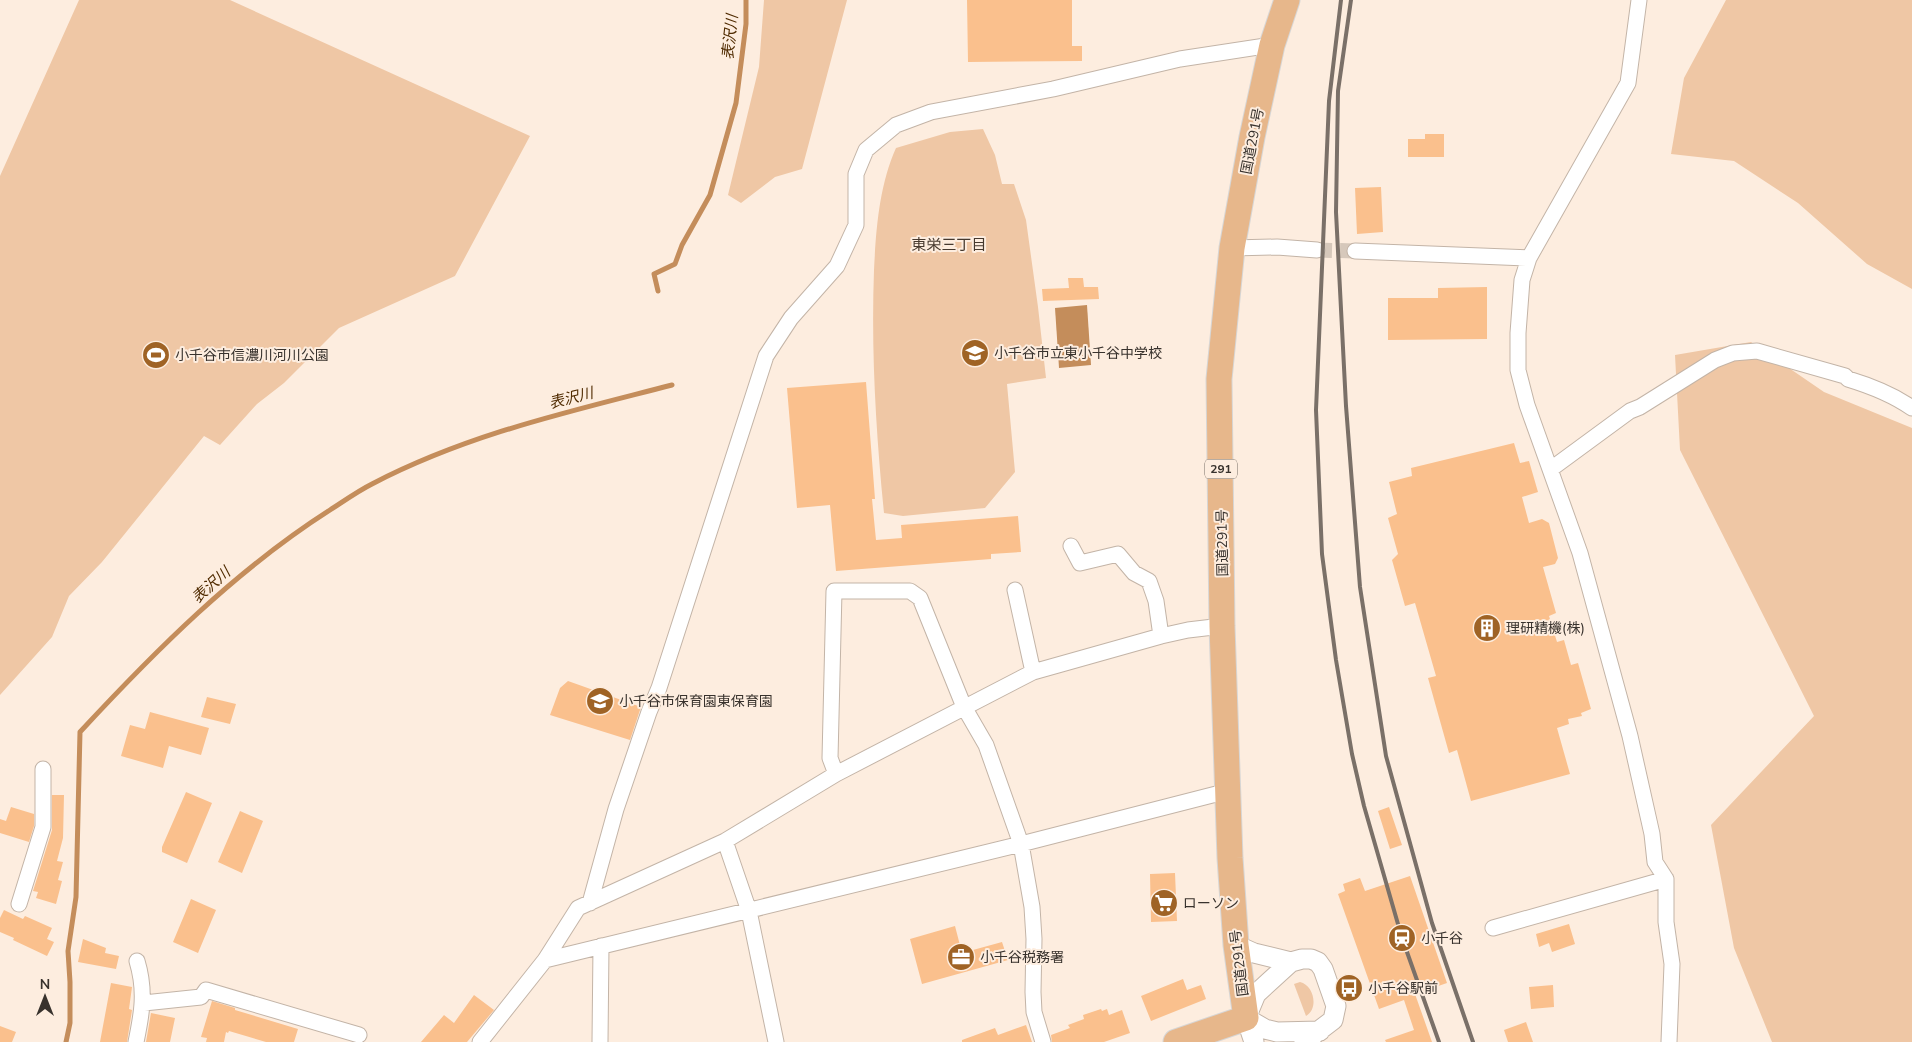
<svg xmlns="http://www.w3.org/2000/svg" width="1912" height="1042" viewBox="0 0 1912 1042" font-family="'Nunito Sans','Noto Sans JP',sans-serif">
	<rect width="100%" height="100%" fill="#fdeddf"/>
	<path fill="#efc7a5" d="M79 0H230L530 136 455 276 339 328 284 383 257 404 220 445 204 436 102 562 69 596 52 637 0 695V176Z
		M764 0H847L802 169 775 177 741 203 728 195 759 67Z
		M1726 0H1912V289L1867 264 1798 203 1734 161 1671 154 1684 78Z
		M983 129 995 155 1002 184H1014L1026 220 1038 307 1046 378 1007 384 1015 472 985 508 903 516 884 513C876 432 871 352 874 270 876 230 879 186 896 148L950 132Z
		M1751 342 1824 392 1912 428V1042H1772L1734 948 1711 825 1814 716 1680 450 1675 355Z
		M1300 982C1314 985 1319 1009 1306 1016L1294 984Z"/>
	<path fill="#c48d5b" d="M1087 305 1091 365 1059 368 1055 308Z"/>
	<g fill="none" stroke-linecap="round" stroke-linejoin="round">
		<path stroke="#c48d5b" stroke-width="5" d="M658 291 654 274 675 264 682 245 710 195 736 103 746 24V0
			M66 1042 70 1023V982L68 951 76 897 80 732C156 650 236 570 330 510 344 501 358 491 372 484 468 434 568 412 672 385"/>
	</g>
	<path fill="#fac08d" d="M967 0H1072V46H1082V61L968 62Z
		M1425 134H1444V157H1408V139H1425Z
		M1381 187 1383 232 1357 234 1355 188Z
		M1068 278H1083L1084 287H1098L1099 299 1043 301 1042 289 1069 288Z
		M1487 287V339L1388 340V298H1438V288Z
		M866 382 875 499H872L876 540 902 538 901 525 1018 516 1021 552 991 554V559L836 571 830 505 797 508 787 388Z
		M1514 443 1520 463 1529 461 1538 492 1522 497 1529 523 1542 519 1549 523 1558 558 1555 564 1543 567 1556 613 1549 616 1557 642 1564 640 1571 665 1578 663 1591 709 1581 713 1582 716 1568 719 1569 724 1557 728 1570 774 1471 801 1457 750 1449 753 1428 678 1436 676 1415 603 1405 606 1392 560 1398 554 1388 518 1397 514 1389 482 1412 476 1411 468Z
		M568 681 641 707 630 740 550 715 560 688Z
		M207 697 236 704 230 724 201 717Z
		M150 712 209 728 201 755 169 746 163 768 121 756 130 725 145 729Z
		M186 792 212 803 187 863 162 852V847Z
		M52 795H64L63 838 57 861 63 862 58 880 62 881 56 904 36 898 38 892 33 891 52 830Z
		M11 807 34 814V826L29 842 0 833V819L6 821Z
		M1389 807 1402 845 1390 849 1378 811Z
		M240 811 263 821 242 873 218 862Z
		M1175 873 1177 921 1151 922 1150 874Z
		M1410 876 1447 983 1415 994 1432 1042H1386L1385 1040 1414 1030 1404 1000 1379 1009 1338 894 1345 891 1343 884 1360 878 1365 891Z
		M191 899 216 910 198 953 173 942Z
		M4 910 23 919 25 916 52 928 47 939 54 942 47 956 13 940 14 938 0 932V918Z
		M1569 924 1575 944 1552 952 1549 943 1539 947 1536 934Z
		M955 926 962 953 1002 942 1008 960 922 984 910 939Z
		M83 939 106 948 105 953 119 956 116 969 78 962Z
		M1183 979 1187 990 1201 985 1206 999 1151 1021 1141 996Z
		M111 983 132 987 129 1009 132 1010 127 1042H100Z
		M1553 985 1554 1007 1531 1009 1529 987Z
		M474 995 494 1010 467 1042H421L444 1015 454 1023Z
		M212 1001 235 1008V1010L298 1029 294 1042H266L229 1031 228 1033 226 1032 224 1042H206L207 1038 201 1037Z
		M1101 1009 1102 1011 1107 1009 1109 1015 1122 1010 1130 1033 1104 1042H1052L1051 1035 1070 1028 1068 1025 1084 1019 1083 1015Z
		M151 1013 175 1018 170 1042H146Z
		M1526 1022 1533 1042H1508L1504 1030Z
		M1026 1025 1032 1042H962V1040L995 1028 998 1035Z
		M0 1026 16 1032 12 1042H0Z"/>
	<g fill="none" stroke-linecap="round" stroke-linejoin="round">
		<path stroke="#d6c8bb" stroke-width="15" stroke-dasharray="15 8" stroke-linecap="butt" d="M1317 250 1355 251"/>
		<g stroke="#c3b4a7" stroke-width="17">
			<path id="minor" d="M1639 0 1628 83 1529 258 1522 280 1518 333V370L1527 405 1580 553 1630 736 1652 834 1655 862 1666 879V922L1672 964 1669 1042
				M1232 248 1277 247 1317 250
				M1355 251 1529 258
				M1551 469 1630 411 1640 407 1715 360 1733 353 1757 351 1845 376 1848 379C1871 386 1892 394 1912 408
				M1071 546 1080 563 1118 554 1134 573 1149 581 1156 601 1161 636
				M1015 590 1033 672
				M836 774 830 758 834 591H910L920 598 964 707 986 745 1021 844 1032 907 1034 939 1033 992 1034 1012 1043 1042
				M725 841 749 911 776 1042
				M590 903 616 809 649 712 659 688 766 356 791 318 837 266 856 225V174L866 150 896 125 931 112 1053 89 1180 59 1272 45
				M19 904 43 827V769
				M1493 928 1666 879
				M545 960 1021 844 1228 791
				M144 1003 201 997 206 990 359 1035
				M136 1042C142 1013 146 991 137 961
				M480 1042 545 960 578 908 725 841 836 774 1033 672 1161 636 1188 630 1222 626
				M600 1042 601 946"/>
		</g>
		<g stroke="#c3b4a7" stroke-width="21">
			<path id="tertiary" d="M1236 945 1254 953 1291 962
				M1246 1018 1265 1029 1277 1032 1320 1031
				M1254 1042 1246 1018 1256 994 1269 982 1291 962 1302 959H1311L1318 962 1323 969 1336 1006 1333 1020 1304 1042"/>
		</g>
		<g stroke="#d7d6d5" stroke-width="27">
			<path id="trunk" d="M1176 1042 1246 1018 1236 945 1230 858 1222 626 1219 379 1232 248 1252 137 1272 45 1287 0"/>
		</g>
		<use href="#minor" stroke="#fff" stroke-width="15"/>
		<use href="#tertiary" stroke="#fff" stroke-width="19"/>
		<use href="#trunk" stroke="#e7b78b" stroke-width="25"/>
		<path stroke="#7a7068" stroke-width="4" d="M1341 0 1329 101 1316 410 1322 554 1336 660 1352 754 1364 806 1402 938 1439 1042
			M1351 0 1338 91 1336 212 1346 406 1360 587 1386 756 1432 923 1473 1042"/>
	</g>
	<defs>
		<g id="school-disc" transform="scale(1.4375)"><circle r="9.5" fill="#9f6325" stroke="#fdeddf"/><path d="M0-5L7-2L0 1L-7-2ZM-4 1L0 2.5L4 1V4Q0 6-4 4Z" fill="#fff"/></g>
		<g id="stadium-disc" transform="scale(1.4375)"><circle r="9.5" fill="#9f6325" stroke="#fdeddf"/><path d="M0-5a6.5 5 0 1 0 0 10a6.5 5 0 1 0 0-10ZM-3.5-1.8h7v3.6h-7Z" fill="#fff"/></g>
		<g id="building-disc" transform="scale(1.4375)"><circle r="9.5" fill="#9f6325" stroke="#fdeddf"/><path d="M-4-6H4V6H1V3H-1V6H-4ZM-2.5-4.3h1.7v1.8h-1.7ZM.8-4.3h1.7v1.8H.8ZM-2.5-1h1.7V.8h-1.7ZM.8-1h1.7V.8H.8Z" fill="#fff"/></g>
		<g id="supermarket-disc" transform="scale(1.4375)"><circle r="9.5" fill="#9f6325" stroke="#fdeddf"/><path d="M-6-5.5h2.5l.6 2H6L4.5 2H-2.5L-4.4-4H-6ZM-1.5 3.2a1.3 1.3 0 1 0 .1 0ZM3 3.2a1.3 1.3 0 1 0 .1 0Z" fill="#fff"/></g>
		<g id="station-disc" transform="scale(1.4375)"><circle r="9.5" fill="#9f6325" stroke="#fdeddf"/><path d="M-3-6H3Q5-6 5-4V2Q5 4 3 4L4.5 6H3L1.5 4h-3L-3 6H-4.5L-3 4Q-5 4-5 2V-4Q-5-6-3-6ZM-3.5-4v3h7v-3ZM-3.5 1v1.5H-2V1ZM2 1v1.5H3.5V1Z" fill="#fff"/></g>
		<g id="office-disc" transform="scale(1.4375)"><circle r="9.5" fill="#9f6325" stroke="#fdeddf"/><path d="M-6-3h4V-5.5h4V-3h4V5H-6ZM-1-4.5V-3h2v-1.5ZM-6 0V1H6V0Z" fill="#fff"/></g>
		<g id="bus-disc" transform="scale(1.4375)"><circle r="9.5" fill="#9f6325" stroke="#fdeddf"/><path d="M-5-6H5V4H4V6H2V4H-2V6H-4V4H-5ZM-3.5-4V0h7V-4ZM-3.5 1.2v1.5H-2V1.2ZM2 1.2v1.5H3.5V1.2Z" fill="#fff"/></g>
	</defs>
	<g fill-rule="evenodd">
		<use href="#school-disc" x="975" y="353"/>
		<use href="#stadium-disc" x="156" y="355"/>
		<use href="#building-disc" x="1487" y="628"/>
		<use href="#school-disc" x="600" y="701"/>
		<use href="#supermarket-disc" x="1164" y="903"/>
		<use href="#station-disc" x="1402" y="938"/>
		<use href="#office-disc" x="961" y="957"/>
		<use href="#bus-disc" x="1349" y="988"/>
	</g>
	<g text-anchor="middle" stroke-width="4" stroke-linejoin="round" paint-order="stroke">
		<rect fill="#fdeddf" stroke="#736a62" stroke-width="1" x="1205" y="459.5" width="32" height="19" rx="4"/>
		<g font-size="12" font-weight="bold" fill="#38322d">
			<text x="1221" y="473">291</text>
		</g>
		<g font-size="14" fill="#38322d" stroke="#fdeddf">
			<text transform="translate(1252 141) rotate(-79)" y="5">国道291号</text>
			<text transform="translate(1222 543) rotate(-91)" y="5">国道291号</text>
			<text transform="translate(1239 963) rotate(-97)" y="5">国道291号</text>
		</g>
		<g font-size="14" fill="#38322d" stroke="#fdeddf" text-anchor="start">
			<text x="994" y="358">小千谷市立東小千谷中学校</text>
			<text x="175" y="360">小千谷市信濃川河川公園</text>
			<text x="1506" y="633">理研精機(株)</text>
			<text x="619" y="706">小千谷市保育園東保育園</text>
			<text x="1183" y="908">ローソン</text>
			<text x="1421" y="943">小千谷</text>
			<text x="980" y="962">小千谷税務署</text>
			<text x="1368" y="993">小千谷駅前</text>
		</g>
		<g font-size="15" font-style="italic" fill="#502b01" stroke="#fdeddf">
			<text transform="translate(730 37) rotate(-84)" y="5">表沢川</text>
			<text transform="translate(571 398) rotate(-14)" y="5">表沢川</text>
			<text transform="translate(211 585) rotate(-42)" y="5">表沢川</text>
		</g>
		<g font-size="15" fill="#46392e" stroke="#fdeddf">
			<text x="949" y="250">東栄三丁目</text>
		</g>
	</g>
	<g transform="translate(45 997)" stroke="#fdeddf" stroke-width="4" paint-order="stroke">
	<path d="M0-4L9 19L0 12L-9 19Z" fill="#38322d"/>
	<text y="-8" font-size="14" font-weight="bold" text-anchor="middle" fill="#38322d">N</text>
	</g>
</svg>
